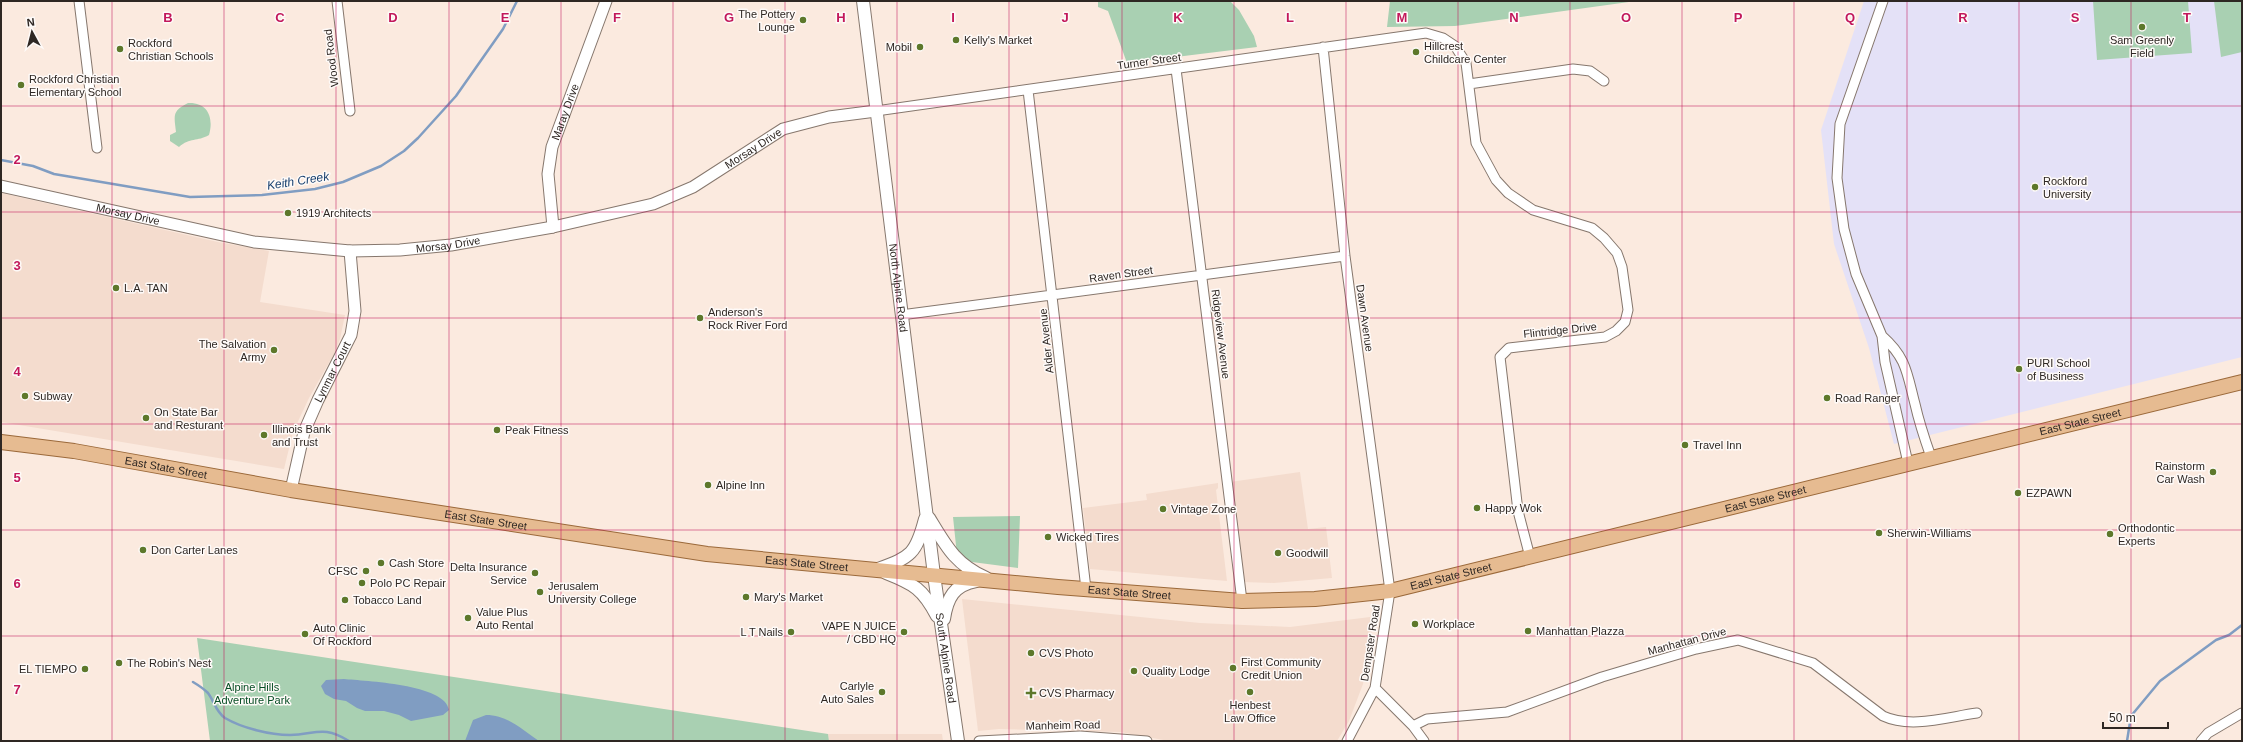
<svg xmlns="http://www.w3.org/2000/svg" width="2243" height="742" viewBox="0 0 2243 742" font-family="Helvetica,sans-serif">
	<rect width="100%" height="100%" fill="#fbeadf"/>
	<path fill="#f4dcce" d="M1 193 218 242 269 251 260 302 345 315 340 339 334 354 309 398 293 432 284 469 1 422Z
		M1300 472 1308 529 1326 527 1332 578 1274 583 1243 582 1230 482Z
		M1218 483V488L1216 490 1227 581 1090 569 1083 508 1147 500 1146 494Z
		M962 599 1200 623 1290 627 1370 617 1372 630 1363 684 1349 721 1337 741H1169L1120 732 999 729 978 731Z
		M828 734H942L943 741H829Z"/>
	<path fill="#e4e1f7" d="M1864 1H2242V357L1894 444 1869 348 1834 244 1821 130Z"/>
	<path fill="#a9d0b2" d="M1098 1H1230L1239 10 1254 36 1257 47 1127 63 1108 11 1098 7Z
		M1390 1H1636L1455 26 1387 27Z
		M2093 1H2188L2192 53 2097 60Z
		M2214 1H2242V52L2221 57Z
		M188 103C208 102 214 118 209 135 197 142 190 137 179 147L170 141V135L176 132C174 115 172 111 188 103Z
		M1020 516 1018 568 972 562 957 555 953 517Z
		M197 638 828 734 829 741H210Z"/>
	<path fill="#809dc2" d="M344 679C364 681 446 684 449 710L443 715 411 721 399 715 384 711H365L357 708 346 701 334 699 325 694 321 686 326 680Z
		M486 715C508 715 522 730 539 741H465L473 720Z"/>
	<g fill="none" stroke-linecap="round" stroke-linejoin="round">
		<path stroke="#809dc2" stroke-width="2.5" d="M1 160 33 166 54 174 190 197 262 195 315 189 343 182 381 166 404 151 418 138 456 96 503 29 517 1
			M193 682C198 685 204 689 208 693 214 701 216 712 225 718 242 728 270 735 290 735 317 734 323 725 349 741
			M2127 741 2131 716 2160 681 2216 640 2229 635 2242 625"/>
		<g stroke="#86776d" stroke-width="11">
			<path id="minor" d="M79 1 97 148
				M337 1 350 111
				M1883 1 1840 124 1837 178 1844 229 1856 274 1882 336 1885 362 1908 463
				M1323 47 1345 256 1390 591 1375 688 1347 741
				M1176 69 1242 601
				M1469 84 1573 69 1590 71 1604 81
				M1028 90 1086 589
				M876 111 1426 33 1443 38 1455 46 1466 63 1476 143 1496 180 1508 193 1533 210 1592 228 1604 238 1617 253 1622 267 1628 310 1625 322 1616 331 1605 337 1509 348 1500 357 1518 511 1530 557
				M901 315 1345 256
				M1882 336C1907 358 1907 374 1915 404 1919 422 1925 440 1931 457
				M1375 688 1413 726 1424 741
				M1413 726 1427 719 1507 712 1602 677 1696 649 1738 640 1813 663 1883 716C1911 729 1947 717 1977 713
				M979 741 1080 736 1147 741
				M2201 741 2208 733 2242 713"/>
		</g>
		<g stroke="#86776d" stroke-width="13">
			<g id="tertiary">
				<path id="s1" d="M1 186 254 242 350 251 400 250 451 245 553 227 653 204 693 187 783 129 829 117 876 111"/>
				<path id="s2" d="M553 227 548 174 552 147 606 1"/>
				<path id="s3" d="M291 490 304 432 318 400 351 335 355 311 350 251"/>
			</g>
		</g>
		<g stroke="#86776d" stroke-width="14">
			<g id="secondary">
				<path id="s4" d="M863 1 934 575 958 741"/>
				<path d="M929 518C946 546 955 564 986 578"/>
				<path d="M878 569C911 557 916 554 925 519"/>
				<path d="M886 573C914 584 923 589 937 616"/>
				<path d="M944 619C947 598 954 585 976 581"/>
			</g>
		</g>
		<g stroke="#9b693a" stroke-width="16">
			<g id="primary">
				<path id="s5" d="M1 442 74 451 291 490 707 554 1058 587 1242 601 1315 599 1390 591 2242 382"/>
			</g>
		</g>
		<use href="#minor" stroke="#fff" stroke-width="9"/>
		<use href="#tertiary" stroke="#fff" stroke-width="11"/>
		<use href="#secondary" stroke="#fff" stroke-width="12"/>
		<use href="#primary" stroke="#e6bb91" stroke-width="14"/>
	</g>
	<path fill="none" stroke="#c2185b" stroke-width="1" stroke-opacity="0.55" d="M112 1V741M224 1V741M336 1V741M449 1V741M561 1V741M673 1V741M785 1V741M897 1V741M1009 1V741M1122 1V741M1234 1V741M1346 1V741M1458 1V741M1570 1V741M1682 1V741M1794 1V741M1907 1V741M2019 1V741M2131 1V741M1 106H2242M1 212H2242M1 318H2242M1 424H2242M1 530H2242M1 636H2242"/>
	<g fill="#5d782b" stroke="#fefaf8" stroke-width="1.5">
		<circle cx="803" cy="20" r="4"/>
		<circle cx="2142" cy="27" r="4"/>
		<circle cx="956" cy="40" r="4"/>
		<circle cx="920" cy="47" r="4"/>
		<circle cx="120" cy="49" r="4"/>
		<circle cx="1416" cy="52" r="4"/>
		<circle cx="21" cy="85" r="4"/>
		<circle cx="2035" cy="187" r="4"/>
		<circle cx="288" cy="213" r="4"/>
		<circle cx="116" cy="288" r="4"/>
		<circle cx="700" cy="318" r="4"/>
		<circle cx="274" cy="350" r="4"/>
		<circle cx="2019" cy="369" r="4"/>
		<circle cx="25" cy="396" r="4"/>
		<circle cx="1827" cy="398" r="4"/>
		<circle cx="146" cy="418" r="4"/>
		<circle cx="497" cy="430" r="4"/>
		<circle cx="264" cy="435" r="4"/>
		<circle cx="1685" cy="445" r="4"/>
		<circle cx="2213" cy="472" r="4"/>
		<circle cx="708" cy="485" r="4"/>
		<circle cx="2018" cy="493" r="4"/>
		<circle cx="1477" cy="508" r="4"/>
		<circle cx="1163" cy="509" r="4"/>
		<circle cx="1879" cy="533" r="4"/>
		<circle cx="2110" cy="534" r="4"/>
		<circle cx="1048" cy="537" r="4"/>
		<circle cx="143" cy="550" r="4"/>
		<circle cx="1278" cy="553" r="4"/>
		<circle cx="381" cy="563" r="4"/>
		<circle cx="366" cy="571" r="4"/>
		<circle cx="535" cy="573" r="4"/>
		<circle cx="362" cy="583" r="4"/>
		<circle cx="540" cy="592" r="4"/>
		<circle cx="746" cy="597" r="4"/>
		<circle cx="345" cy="600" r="4"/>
		<circle cx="468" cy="618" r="4"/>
		<circle cx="1415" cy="624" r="4"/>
		<circle cx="1528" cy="631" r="4"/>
		<circle cx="791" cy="632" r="4"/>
		<circle cx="904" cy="632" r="4"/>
		<circle cx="305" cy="634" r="4"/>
		<circle cx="1031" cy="653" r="4"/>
		<circle cx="119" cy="663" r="4"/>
		<circle cx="1233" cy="668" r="4"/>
		<circle cx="85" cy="669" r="4"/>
		<circle cx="1134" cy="671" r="4"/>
		<circle cx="882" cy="692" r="4"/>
		<circle cx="1250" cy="692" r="4"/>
		<path d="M1029 687h4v4h4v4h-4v4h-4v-4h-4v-4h4z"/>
	</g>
	<g text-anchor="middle" stroke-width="3" stroke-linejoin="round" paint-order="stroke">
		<g font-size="11" fill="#2e2723" stroke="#fefaf8" text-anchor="start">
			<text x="795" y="18" text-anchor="end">The Pottery<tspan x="795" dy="13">Lounge</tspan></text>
			<text x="964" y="44">Kelly's Market</text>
			<text x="2142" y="44" text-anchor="middle">Sam Greenly<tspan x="2142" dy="13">Field</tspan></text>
			<text x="128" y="47">Rockford<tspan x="128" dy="13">Christian Schools</tspan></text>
			<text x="1424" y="50">Hillcrest<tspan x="1424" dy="13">Childcare Center</tspan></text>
			<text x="912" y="51" text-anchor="end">Mobil</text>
			<text x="29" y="83">Rockford Christian<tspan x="29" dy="13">Elementary School</tspan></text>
			<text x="2043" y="185">Rockford<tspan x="2043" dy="13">University</tspan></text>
			<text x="296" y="217">1919 Architects</text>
			<text x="124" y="292">L.A. TAN</text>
			<text x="708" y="316">Anderson's<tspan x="708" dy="13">Rock River Ford</tspan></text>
			<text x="266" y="348" text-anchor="end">The Salvation<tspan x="266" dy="13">Army</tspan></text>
			<text x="2027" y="367">PURI School<tspan x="2027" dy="13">of Business</tspan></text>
			<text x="33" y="400">Subway</text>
			<text x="1835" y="402">Road Ranger</text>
			<text x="154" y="416">On State Bar<tspan x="154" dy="13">and Resturant</tspan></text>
			<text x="272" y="433">Illinois Bank<tspan x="272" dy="13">and Trust</tspan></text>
			<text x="505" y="434">Peak Fitness</text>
			<text x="1693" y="449">Travel Inn</text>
			<text x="2205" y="470" text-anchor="end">Rainstorm<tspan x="2205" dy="13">Car Wash</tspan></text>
			<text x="716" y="489">Alpine Inn</text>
			<text x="2026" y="497">EZPAWN</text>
			<text x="1485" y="512">Happy Wok</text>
			<text x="1171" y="513">Vintage Zone</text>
			<text x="2118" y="532">Orthodontic<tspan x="2118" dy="13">Experts</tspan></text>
			<text x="1887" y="537">Sherwin-Williams</text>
			<text x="1056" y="541">Wicked Tires</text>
			<text x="151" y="554">Don Carter Lanes</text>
			<text x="1286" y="557">Goodwill</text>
			<text x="389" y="567">Cash Store</text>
			<text x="527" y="571" text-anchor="end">Delta Insurance<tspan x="527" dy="13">Service</tspan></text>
			<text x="358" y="575" text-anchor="end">CFSC</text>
			<text x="370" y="587">Polo PC Repair</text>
			<text x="548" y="590">Jerusalem<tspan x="548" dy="13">University College</tspan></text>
			<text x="754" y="601">Mary's Market</text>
			<text x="353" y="604">Tobacco Land</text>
			<text x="476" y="616">Value Plus<tspan x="476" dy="13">Auto Rental</tspan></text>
			<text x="1423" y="628">Workplace</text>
			<text x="896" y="630" text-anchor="end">VAPE N JUICE<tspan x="896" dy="13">/ CBD HQ</tspan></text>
			<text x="313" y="632">Auto Clinic<tspan x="313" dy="13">Of Rockford</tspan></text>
			<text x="1536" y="635">Manhattan Plazza</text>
			<text x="783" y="636" text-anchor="end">L T Nails</text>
			<text x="1039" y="657">CVS Photo</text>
			<text x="1241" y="666">First Community<tspan x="1241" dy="13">Credit Union</tspan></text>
			<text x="127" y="667">The Robin's Nest</text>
			<text x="77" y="673" text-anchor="end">EL TIEMPO</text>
			<text x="1142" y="675">Quality Lodge</text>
			<text x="874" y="690" text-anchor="end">Carlyle<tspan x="874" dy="13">Auto Sales</tspan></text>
			<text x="1039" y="697">CVS Pharmacy</text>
			<text x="1250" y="709" text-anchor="middle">Henbest<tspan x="1250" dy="13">Law Office</tspan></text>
		</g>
		<g font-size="11" fill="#2e2723" stroke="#fefaf8">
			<text transform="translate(331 58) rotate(-97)" y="4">Wood Road</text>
			<text transform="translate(1149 61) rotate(-8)" y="4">Turner Street</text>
			<text dy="4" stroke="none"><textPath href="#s2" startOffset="118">Maray Drive</textPath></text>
			<text dy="4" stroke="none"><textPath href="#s1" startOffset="778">Morsay Drive</textPath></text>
			<text dy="4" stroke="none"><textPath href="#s1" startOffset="130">Morsay Drive</textPath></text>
			<text dy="4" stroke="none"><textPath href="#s1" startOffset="454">Morsay Drive</textPath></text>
			<text transform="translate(1121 274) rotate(-8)" y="4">Raven Street</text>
			<text dy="4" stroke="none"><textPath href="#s4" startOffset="289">North Alpine Road</textPath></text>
			<text transform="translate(1365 318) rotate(82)" y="4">Dawn Avenue</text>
			<text transform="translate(1560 330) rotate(-6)" y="4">Flintridge Drive</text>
			<text transform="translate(1221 334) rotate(83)" y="4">Ridgeview Avenue</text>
			<text transform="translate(1046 341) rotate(-96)" y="4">Alder Avenue</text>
			<text dy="4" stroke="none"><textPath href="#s3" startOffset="126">Lynmar Court</textPath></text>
			<text dy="4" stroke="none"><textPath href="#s5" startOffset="2111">East State Street</textPath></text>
			<text dy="4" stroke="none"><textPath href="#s5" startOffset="167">East State Street</textPath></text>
			<text dy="4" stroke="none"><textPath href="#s5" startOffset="1787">East State Street</textPath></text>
			<text dy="4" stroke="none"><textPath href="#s5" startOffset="491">East State Street</textPath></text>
			<text dy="4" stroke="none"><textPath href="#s5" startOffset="815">East State Street</textPath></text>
			<text dy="4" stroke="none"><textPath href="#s5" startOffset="1463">East State Street</textPath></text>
			<text dy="4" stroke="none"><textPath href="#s5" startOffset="1139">East State Street</textPath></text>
			<text transform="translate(1687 641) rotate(-15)" y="4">Manhattan Drive</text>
			<text transform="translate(1370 643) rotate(-81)" y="4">Dempster Road</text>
			<text dy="4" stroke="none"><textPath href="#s4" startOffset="662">South Alpine Road</textPath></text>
			<text transform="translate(1063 725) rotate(-1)" y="4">Manheim Road</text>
		</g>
		<g font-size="11" fill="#064d24" stroke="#fefaf8">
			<text x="252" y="691">Alpine Hills<tspan x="252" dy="13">Adventure Park</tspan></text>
		</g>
		<g font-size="12" font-style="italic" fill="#133c6c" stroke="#fefaf8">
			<text transform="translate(298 181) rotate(-9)" y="4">Keith Creek</text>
		</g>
	</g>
	<g font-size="13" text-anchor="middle" font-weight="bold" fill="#c2185b" stroke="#fefaf8" stroke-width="3" stroke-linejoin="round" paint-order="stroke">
		<text x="168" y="22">B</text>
		<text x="280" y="22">C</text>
		<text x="393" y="22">D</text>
		<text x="505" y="22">E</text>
		<text x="617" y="22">F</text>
		<text x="729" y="22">G</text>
		<text x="841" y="22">H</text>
		<text x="953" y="22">I</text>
		<text x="1065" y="22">J</text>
		<text x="1178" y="22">K</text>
		<text x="1290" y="22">L</text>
		<text x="1402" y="22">M</text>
		<text x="1514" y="22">N</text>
		<text x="1626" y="22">O</text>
		<text x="1738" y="22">P</text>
		<text x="1850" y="22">Q</text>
		<text x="1963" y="22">R</text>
		<text x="2075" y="22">S</text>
		<text x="2187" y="22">T</text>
		<text x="17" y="164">2</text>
		<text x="17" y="270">3</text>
		<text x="17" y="376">4</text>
		<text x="17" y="482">5</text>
		<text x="17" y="588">6</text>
		<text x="17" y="694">7</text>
	</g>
	<rect width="2243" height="742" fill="none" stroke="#2e2723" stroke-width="4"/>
	<g transform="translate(32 32) rotate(353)" stroke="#fefaf8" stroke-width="3" paint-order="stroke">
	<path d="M0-3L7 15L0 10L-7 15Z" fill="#2e2723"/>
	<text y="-6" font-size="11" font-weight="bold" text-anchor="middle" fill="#2e2723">N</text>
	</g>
	<path d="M2103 722v6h65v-6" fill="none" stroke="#2e2723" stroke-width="2"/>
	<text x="2109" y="722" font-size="12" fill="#2e2723" stroke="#fefaf8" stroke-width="3" paint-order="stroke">50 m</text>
</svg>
